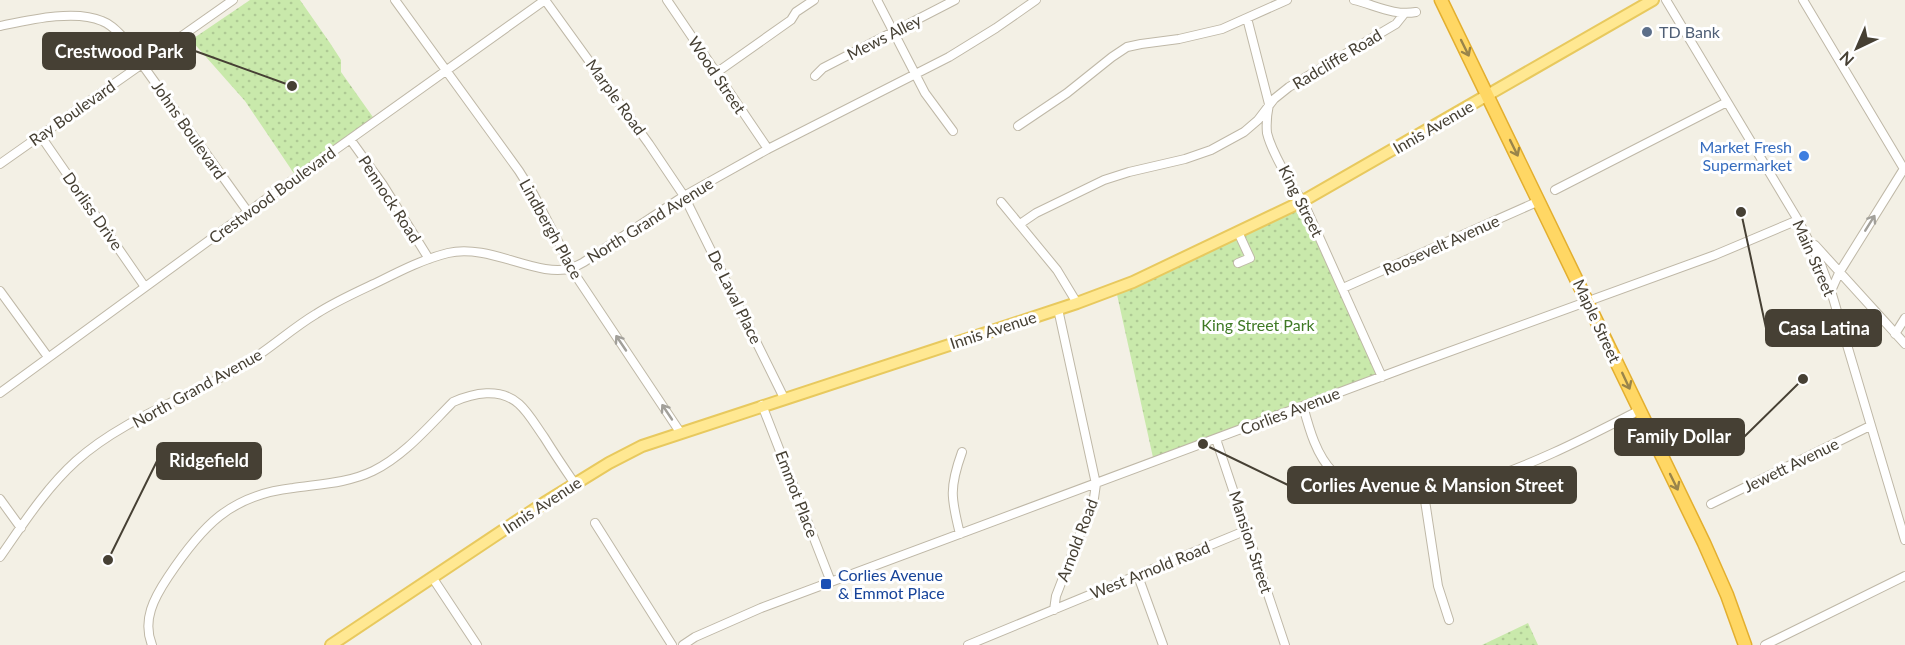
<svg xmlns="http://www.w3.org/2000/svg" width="1905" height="645" viewBox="0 0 1905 645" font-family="Lato,sans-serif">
	<defs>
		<pattern id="park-dots" width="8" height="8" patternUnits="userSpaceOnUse" patternTransform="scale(1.5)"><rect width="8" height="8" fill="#c9e9ab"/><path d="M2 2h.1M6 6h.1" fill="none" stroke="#aec994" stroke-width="1.8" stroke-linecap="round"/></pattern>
	</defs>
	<rect width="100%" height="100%" fill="#f3f0e5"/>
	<path fill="url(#park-dots)" d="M250 0H300L330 43 341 60V72L375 120 295 175 245 101 191 40Z
		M1303 201 1382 377 1154 462 1116 290Z
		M1528 623 1538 645H1482Z"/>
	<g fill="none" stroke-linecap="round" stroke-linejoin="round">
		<g stroke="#bfb8a7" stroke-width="10">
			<path id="minor" d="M395 0 519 171 534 195 576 276 680 432
				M545 0 649 144 684 196 784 398
				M667 0 768 149
				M877 0 925 93 953 131
				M1354 0C1375 5 1394 16 1416 12
				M1666 0 1798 220 1821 265 1831 291 1905 540
				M1803 0 1904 169
				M1247 18 1269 104C1267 114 1266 123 1267 133 1271 150 1292 188 1303 201L1382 377
				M0 26C29 20 75 9 102 21 110 24 115 29 121 35L248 212
				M716 73 791 20 796 12 814 0
				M815 76 823 68 955 0
				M1018 126 1067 93 1112 57 1127 47 1141 44 1179 39 1222 29 1287 0
				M40 135 145 287
				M350 139 383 185 429 259
				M0 164 233 0
				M1555 190 1727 102
				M1001 202 1057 270 1077 303
				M1020 224 1036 213 1104 180 1129 172 1185 159 1211 150 1244 132 1258 120 1274 99 1289 87 1396 24 1404 14
				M1815 245 1905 344
				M1238 263 1250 258 1238 232
				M1343 288 1539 201
				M0 291 48 357
				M1831 291 1839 273 1905 167
				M1895 334 1905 318
				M0 393 248 212 545 0
				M762 405 831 582
				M1303 406C1309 428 1316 455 1333 472 1401 540 1570 445 1640 410
				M1216 439 1285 645
				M1424 494 1438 586 1449 620
				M0 499 21 528
				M1711 504 1870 426
				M595 523 672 645
				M960 534C951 498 949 488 962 452
				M0 557C23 524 46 488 76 461 125 417 190 398 245 364 270 349 291 329 316 314 336 301 359 291 380 281 402 270 424 259 448 253 490 243 539 279 572 268 576 266 581 264 584 262L684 196 768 149 949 57 996 28 1036 0
				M1138 576 1163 645
				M432 577 477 645
				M1054 610 1056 596 1094 498 1096 484 1058 309
				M152 645C142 620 154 598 168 577 202 526 230 495 293 488 321 484 348 483 373 471 404 456 429 426 453 402 473 393 500 387 519 404 529 413 536 426 544 437 554 453 564 468 575 484
				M683 645 695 637 761 608 1410 366 1715 255 1798 220
				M968 645 1247 530
				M1765 645 1905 576"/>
		</g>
		<g stroke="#e8c95e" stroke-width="14">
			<path id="major" d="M331 645 544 503 609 463 642 446 1077 303 1133 282 1303 201 1653 0"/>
		</g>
		<g stroke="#e3af2f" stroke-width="15">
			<path id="highway" d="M1441 0 1704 543 1727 595 1745 645"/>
		</g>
		<use href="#minor" stroke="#fff" stroke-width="8"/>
		<use href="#major" stroke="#ffe892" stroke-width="10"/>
		<use href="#highway" stroke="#ffd764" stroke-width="12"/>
	</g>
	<defs><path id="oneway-shaft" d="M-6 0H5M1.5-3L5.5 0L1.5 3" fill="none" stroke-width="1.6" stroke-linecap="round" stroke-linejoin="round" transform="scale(1.5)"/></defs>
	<g stroke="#99844a">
		<use href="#oneway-shaft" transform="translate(1465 48) rotate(64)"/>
		<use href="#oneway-shaft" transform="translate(1514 148) rotate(64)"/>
		<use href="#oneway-shaft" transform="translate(1626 381) rotate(65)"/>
		<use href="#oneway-shaft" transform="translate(1674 482) rotate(64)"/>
	</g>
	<g stroke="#a2a09a">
		<use href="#oneway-shaft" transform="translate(1870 223) rotate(-58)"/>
		<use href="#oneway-shaft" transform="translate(621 343) rotate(-124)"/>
		<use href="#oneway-shaft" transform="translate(667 412) rotate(-124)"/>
	</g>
	<circle fill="#5c6f8a" stroke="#fff" stroke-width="2" cx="1647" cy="32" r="6"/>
	<circle fill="#3f7fe0" stroke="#fff" stroke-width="2" cx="1804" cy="156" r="6"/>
	<rect fill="#1a4fb4" stroke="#fff" stroke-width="2" x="820" y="578" width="12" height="12" rx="3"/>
	<g text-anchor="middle" stroke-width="6" stroke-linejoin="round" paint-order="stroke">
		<g font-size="16" fill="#4e5e75" stroke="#fff" text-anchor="start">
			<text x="1659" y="38">TD Bank</text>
		</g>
		<g font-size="16" fill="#464034" stroke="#fff">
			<text transform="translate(884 37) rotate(-27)" y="6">Mews Alley</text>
			<text transform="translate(1337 59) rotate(-31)" y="6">Radcliffe Road</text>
			<text transform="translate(717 75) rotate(56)" y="6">Wood Street</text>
			<text transform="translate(616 97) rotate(54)" y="6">Marple Road</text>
			<text transform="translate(72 113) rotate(-35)" y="6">Ray Boulevard</text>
			<text transform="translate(1433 127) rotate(-30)" y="6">Innis Avenue</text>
			<text transform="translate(189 130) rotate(55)" y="6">Johns Boulevard</text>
			<text transform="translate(272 195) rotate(-36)" y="6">Crestwood Boulevard</text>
			<text transform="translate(390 199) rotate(57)" y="6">Pennock Road</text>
			<text transform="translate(1301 201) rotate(63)" y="6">King Street</text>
			<text transform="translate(93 211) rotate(55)" y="6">Dorliss Drive</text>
			<text transform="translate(650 220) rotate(-32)" y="6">North Grand Avenue</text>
			<text transform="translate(551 229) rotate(61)" y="6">Lindbergh Place</text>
			<text transform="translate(1441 245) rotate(-24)" y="6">Roosevelt Avenue</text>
			<text transform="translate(1814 258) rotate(66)" y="6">Main Street</text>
			<text transform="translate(735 297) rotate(64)" y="6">De Laval Place</text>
			<text transform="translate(1597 321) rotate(65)" y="6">Maple Street</text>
			<text transform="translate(993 330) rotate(-18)" y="6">Innis Avenue</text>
			<text transform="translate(197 388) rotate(-29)" y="6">North Grand Avenue</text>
			<text transform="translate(1290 411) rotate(-21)" y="6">Corlies Avenue</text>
			<text transform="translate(1791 465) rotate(-26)" y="6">Jewett Avenue</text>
			<text transform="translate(797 494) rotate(69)" y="6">Emmot Place</text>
			<text transform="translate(542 505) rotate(-33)" y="6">Innis Avenue</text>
			<text transform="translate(1077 540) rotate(-69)" y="6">Arnold Road</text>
			<text transform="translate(1251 542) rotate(72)" y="6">Mansion Street</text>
			<text transform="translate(1150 570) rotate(-22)" y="6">West Arnold Road</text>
		</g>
		<g font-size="16" fill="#366cbe" stroke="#fff" text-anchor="end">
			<text x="1792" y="153">Market Fresh<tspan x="1792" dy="18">Supermarket</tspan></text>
		</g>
		<g font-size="16" fill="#3f7925" stroke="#fff">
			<text x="1258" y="331">King Street Park</text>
		</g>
		<g font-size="16" fill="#164399" stroke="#fff" text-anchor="start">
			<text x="838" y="581">Corlies Avenue<tspan x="838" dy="18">&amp; Emmot Place</tspan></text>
		</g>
	</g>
	<path fill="none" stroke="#464034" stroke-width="2" d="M292 86L195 51M1741 212L1766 328M1803 379L1744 437M108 560L157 461M1203 444L1288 485"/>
	<g fill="#464034" stroke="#fff" stroke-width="2">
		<circle cx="292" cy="86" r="6"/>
		<circle cx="1741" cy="212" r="6"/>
		<circle cx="1803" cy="379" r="6"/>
		<circle cx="108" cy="560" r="6"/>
		<circle cx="1203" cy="444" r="6"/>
	</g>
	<g fill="#464034" stroke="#464034" stroke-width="2">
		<rect x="43" y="33" width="152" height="36" rx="6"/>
		<rect x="1766" y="310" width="115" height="36" rx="6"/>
		<rect x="1615" y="419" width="129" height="36" rx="6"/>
		<rect x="157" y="443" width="104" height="36" rx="6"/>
		<rect x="1288" y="467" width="288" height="36" rx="6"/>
	</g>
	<g font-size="18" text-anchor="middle" font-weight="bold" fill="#fff">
		<text x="119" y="58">Crestwood Park</text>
		<text x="1824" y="335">Casa Latina</text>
		<text x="1679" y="443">Family Dollar</text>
		<text x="209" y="467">Ridgefield</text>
		<text x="1432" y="492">Corlies Avenue &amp; Mansion Street</text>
	</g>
	<g transform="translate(1857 48) rotate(224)" stroke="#ffffff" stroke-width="4.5" paint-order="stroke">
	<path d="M0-4.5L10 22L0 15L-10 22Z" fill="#464034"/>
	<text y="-9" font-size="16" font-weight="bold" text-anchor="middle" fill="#464034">N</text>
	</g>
</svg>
